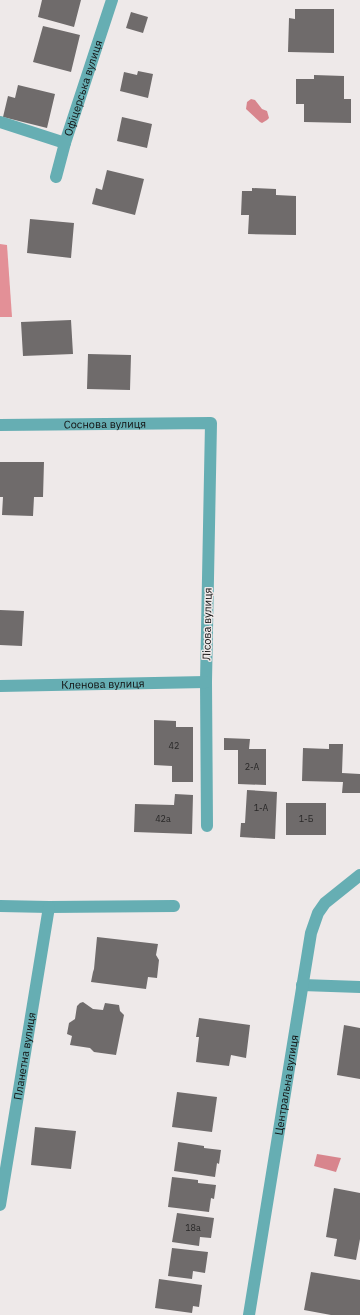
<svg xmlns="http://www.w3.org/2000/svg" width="360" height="1315" viewBox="0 0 360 1315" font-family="'IBM Plex Sans',sans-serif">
	<rect width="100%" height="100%" fill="#eee9e9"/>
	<path fill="#e39097" d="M0 244 7 245 12 317H0Z"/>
	<path fill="#d8858d" d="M251 99 255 100 262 109 267 111 269 118 267 120 262 123 260 122 246 109 247 102Z
		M317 1154 341 1158 336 1172 314 1166Z"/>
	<path fill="#6f6b6b" d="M42 0H81L74 27 38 17Z
		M295 9H334V53L288 52 289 18 295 19Z
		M131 12 148 17 143 33 126 28Z
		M43 26 80 35 71 72 33 62Z
		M138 71 153 74 148 98 120 91 124 72 137 75Z
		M314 75 344 76V99H351V123L304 122V104H296V79H314Z
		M18 85 55 94 47 128 3 117 8 96 15 98Z
		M122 117 152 124 147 148 117 141Z
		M107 170 144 179 135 215 92 204 96 188 102 190Z
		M252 188 276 189V195L296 196V235L248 234 249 215H241L242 191H252Z
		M30 219 74 223 71 258 27 253Z
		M71 320 73 354 23 356 21 322Z
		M88 354 131 355 130 390 87 389Z
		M0 462H44L43 497H34L33 516 2 515 3 497H0Z
		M0 610 24 611 22 646 0 645Z
		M154 720 176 721V727H193V782H172V766L154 765Z
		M224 738 250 739 249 749H266V785L238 784V750H224Z
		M329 744H343L342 773 360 774V793H342L343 782 302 781 303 748 329 749Z
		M247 790 277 792 275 839 240 837 241 823H245Z
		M175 794 193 795 192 834 134 832 135 804 174 805Z
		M286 803H326V835H286Z
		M97 937 158 944 156 955 159 960 157 978 148 977 146 989 91 982 93 972 94 969Z
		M83 1002 93 1009 103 1010 105 1003 119 1005 120 1011 124 1015 116 1055 94 1052 90 1048 70 1045 72 1036 67 1034 69 1023 75 1019 77 1006 80 1003Z
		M199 1018 250 1025 246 1058 231 1055 229 1066 196 1062 199 1037H196Z
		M344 1025 360 1028V1079L337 1075Z
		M177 1092 217 1097 212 1132 172 1127Z
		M35 1127 76 1131 71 1169 31 1165Z
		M178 1142 204 1146V1148L221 1150 219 1164 217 1163 215 1177 174 1171Z
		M172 1177 198 1180V1183L216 1185 214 1199 211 1198 209 1212 168 1207Z
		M334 1188 360 1193V1239L356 1260 334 1256 337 1239 326 1237Z
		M177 1213 214 1218 211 1238 200 1237 199 1246 172 1242Z
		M172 1248 208 1252 205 1273 193 1271 192 1279 168 1276Z
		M311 1272 360 1280V1315H331L304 1310Z
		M159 1279 202 1285 199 1307 193 1306 192 1313 155 1308Z"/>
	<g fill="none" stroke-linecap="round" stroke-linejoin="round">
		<g stroke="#66aeb3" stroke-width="12">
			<path d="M0 122 65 143"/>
			<path id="s1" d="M56 177 65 143 112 0"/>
			<path id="s2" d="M0 425 211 423 206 682 207 826"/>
			<path id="s3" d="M0 686 206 682"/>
			<path d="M0 906 49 907 174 906"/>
			<path d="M302 985 360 987"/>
			<path id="s4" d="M0 1205 49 907"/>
			<path id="s5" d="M249 1315 311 933 318 913 325 903 360 875"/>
		</g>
	</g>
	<g text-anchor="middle" stroke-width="3" stroke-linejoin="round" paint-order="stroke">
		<g font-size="9" fill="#282727">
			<text x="174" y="749">42</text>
			<text x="252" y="770">2-А</text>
			<text x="261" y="811">1-А</text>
			<text x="163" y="822">42а</text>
			<text x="306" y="822">1-Б</text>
			<text x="193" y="1231">18а</text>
		</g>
		<g font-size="11" fill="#111010" stroke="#eee9e9">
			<text dy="4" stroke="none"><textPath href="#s1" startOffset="93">Офіцерська вулиця</textPath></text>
			<text dy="4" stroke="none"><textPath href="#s2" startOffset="105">Соснова вулиця</textPath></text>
			<text transform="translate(207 624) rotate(-89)" y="4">Лісова вулиця</text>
			<text dy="4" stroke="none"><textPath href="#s3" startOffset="103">Кленова вулиця</textPath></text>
			<text dy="4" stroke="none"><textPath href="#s4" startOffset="151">Планетна вулиця</textPath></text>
			<text dy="4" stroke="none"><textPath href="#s5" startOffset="233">Центральна вулиця</textPath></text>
		</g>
	</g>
</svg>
